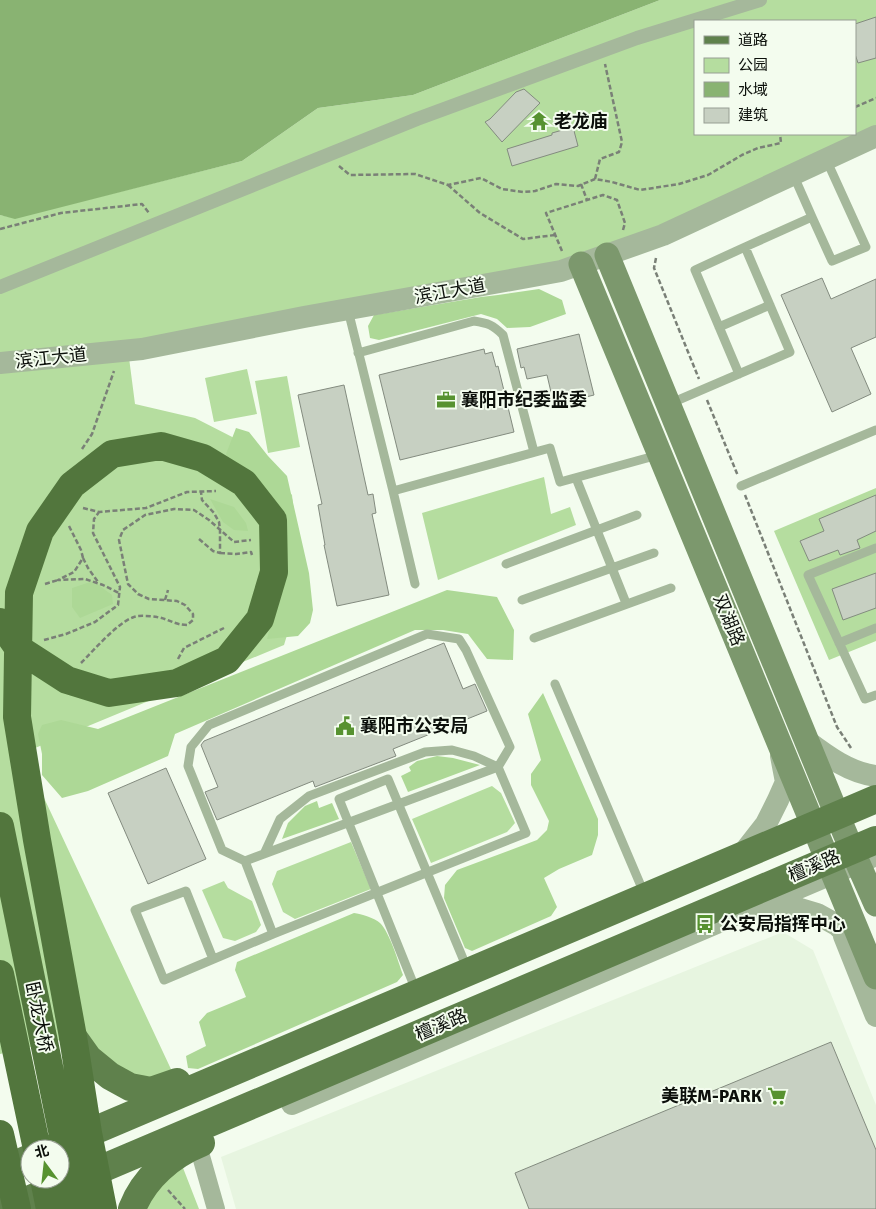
<svg xmlns="http://www.w3.org/2000/svg" width="876" height="1209" viewBox="0 0 876 1209" font-family="Signika,'Noto Sans SC',sans-serif">
	<rect width="100%" height="100%" fill="#f3fcee"/>
	<path fill="#e7f5e0" d="M783 932 813 950 876 1105V1209H236L221 1157Z"/>
	<path fill="#b5dd9f" fill-rule="evenodd" d="M660 0H876V136L581 264 128 350 135 404 195 418 244 443 292 495 302 586 284 645 23 753 177 1082 151 1091 73 1037 0 1054V215L15 218 242 161 318 108 413 95ZM695 21H855V134H695Z
		M247 369 257 414 214 422 205 378Z
		M287 376 300 447 268 453 255 381Z
		M544 477 551 514 570 507 576 525 438 580 422 513Z
		M876 488V641L829 660 774 531Z
		M492 786 501 793 515 823 507 832 431 863 412 819Z
		M351 842 371 889 295 919 283 912 272 884 277 871Z
		M224 881 228 888 252 901 261 925 256 932 235 941 223 938 202 890Z
		M178 1155 199 1209H132Z"/>
	<path fill="#add896" d="M539 289 562 300 566 314 530 327 507 328 497 319 481 314 379 340 370 338 368 326 374 315 481 297 498 295Z
		M236 428 249 432 268 456 287 476 309 573 313 610 310 623 298 636 267 639 275 609 282 571 226 454Z
		M210 499 234 507 246 523 248 531 234 530 223 522Z
		M93 581 112 595 113 604 80 618 72 607V588Z
		M447 590 497 597 514 630 513 660 487 659 468 634 443 630H415L175 734 168 756 88 791 62 798 42 775V754L38 734 42 725 61 720 98 729Z
		M543 693 598 819V835L592 855 559 869 544 878 557 907 551 916 472 951 465 948 444 898 445 885 457 870 537 840 547 830 549 821 531 785V774L541 760 528 714Z
		M437 756 453 758 480 765 408 792 401 776 411 771 409 767 417 761Z
		M317 801 319 808 332 803 339 819 282 839 288 823 305 806Z
		M354 913C361 914 375 918 380 923 390 933 398 961 403 975L397 982 198 1069 188 1068 186 1056 206 1046 199 1022 207 1013 246 997 235 970 237 962Z"/>
	<path fill="#89b372" d="M0 0H660L413 95 318 108 242 161 15 219 0 215Z"/>
	<path fill="#c7d0c2" stroke="#838b7f" d="M876 17V58L858 63 855 54V24Z
		M524 89 540 103 502 142 485 122 490 119 516 92Z
		M573 127 578 146 512 166 507 149 552 135V133Z
		M822 278 831 299 876 279V337L851 348 871 394 832 412 781 295Z
		M579 334 594 395 554 405 547 375 527 379 524 367 521 368 517 349Z
		M484 349 485 354 492 352 496 367 498 366 514 432 400 460 379 375Z
		M344 385 368 495 373 494 376 513 372 514 389 595 337 606 324 545H325L318 505 322 504 298 395Z
		M876 495V531L857 540 860 548 840 555 838 550 809 561 800 541 824 531 819 519Z
		M876 573V608L843 620 832 589Z
		M444 643 463 689 475 684 487 711 393 749 396 756 315 787 313 781 217 820 205 792 218 787 201 745 204 741Z
		M166 768 206 859 148 884 108 793Z
		M831 1042 876 1150V1209H529L515 1173Z"/>
	<g fill="none" stroke-linecap="round" stroke-linejoin="round">
		<path stroke="#7a8077" stroke-width="2.5" stroke-dasharray="5 2.5" stroke-linecap="butt" d="M855 107 876 98
			M339 166 350 175 415 174 448 185 481 178 502 189 523 192 535 191 556 184 578 186 595 179 612 182 640 190 679 184 708 175 742 155 758 148 781 143 780 134
			M595 179 600 159 619 152 622 142 605 64
			M581 184 587 200
			M448 185 480 213 523 239 555 235
			M0 229 61 213 142 204 149 213
			M562 251 546 213 603 195 617 200 625 223 623 230
			M656 258 654 268 699 379
			M707 400 738 476
			M82 449 92 434 114 371
			M745 495 837 727 851 748
			M83 508 99 512 146 508 187 492 216 491
			M69 526 81 550 83 558 74 572 58 580 85 579 103 585 119 593
			M199 539 213 551 220 553V530L219 522 214 513 202 500 201 492
			M220 553 236 554 251 552 252 555
			M83 558 88 568 98 582
			M45 584 58 580
			M165 600 168 590
			M44 640 66 634 95 622 118 605 120 587 93 533 94 519 99 512
			M178 659 184 648 224 628
			M81 663C94 650 118 622 134 617 138 615 152 616 157 617 169 619 175 625 187 625L193 620V614L185 605 177 601 149 599 138 594 128 584 119 540 123 530 145 515 174 509 194 510 209 520 234 542 251 540
			M168 1190 185 1209"/>
		<path stroke="#a5b89b" stroke-width="9" d="M793 174 812 217
			M348 310 393 491 550 448 560 482 658 455
			M719 327 770 305
			M358 353 474 321C488 323 493 325 503 335L534 452
			M739 374 695 270 745 247
			M669 404 790 352 745 247 812 217 832 261 866 247 826 159
			M576 478 626 603
			M741 486 876 430
			M393 491 415 584
			M876 548 808 575 865 699 876 695
			M506 564 637 515
			M522 600 654 553
			M534 638 671 588
			M839 643 876 628
			M555 684 641 886
			M498 767 526 833 273 934 245 861Z
			M245 861 222 850 188 766 191 747 209 725 427 634 459 639 466 650 510 747 498 767 474 756 452 750 425 752 309 796 280 819 264 854
			M213 959 186 891 135 910 164 980 273 934
			M413 983 339 799 388 779 464 961"/>
		<path stroke="#a5b89b" stroke-width="14" d="M0 287 417 119 637 38 760 0"/>
		<path stroke="#a5b89b" stroke-width="18" d="M195 1135 216 1209"/>
		<path stroke="#a5b89b" stroke-width="22" d="M0 363 142 349 304 317 561 271 663 235 876 136
			M807 741C827 756 850 773 876 776
			M741 856 766 824 778 800 786 782 781 756
			M765 907 787 905 817 914 837 925 866 953
			M844 936 876 1016
			M292 1104 876 855"/>
		<path stroke="#7c986d" stroke-width="25" d="M607 255 833 805 852 850 876 904
			M581 264 876 977"/>
		<path stroke="#5f814c" stroke-width="28" d="M73 1037 88 1058 110 1076 130 1087 151 1091 177 1082
			M51 1149 876 799
			M0 1171 30 1158
			M7 1209 876 840
			M132 1209C144 1178 171 1155 201 1143"/>
		<path stroke="#52763d" stroke-width="28" d="M0 622 19 649 67 680 109 693 177 683 227 660 260 619 274 572 273 520 244 483 203 458 161 446 112 454 72 485 40 531 19 593 17 717 37 840 73 1037 88 1133 103 1209
			M0 826 78 1209
			M0 974 37 1149
			M0 1134 17 1209
			M44 1179 50 1209"/>
	</g>
	<defs>
		<g id="temple-bare" transform="scale(1.5)"><path d="M0-6L5-2H3V0L6.5 2.5H4V6H1.5V3h-3V6H-4V2.5H-6.5L-3 0V-2H-5Z" fill="#579230" stroke="#f3fcee" stroke-width="2.5" paint-order="stroke"/></g>
		<g id="office-bare" transform="scale(1.5)"><path d="M-6-3h4V-5.5h4V-3h4V5H-6ZM-1-4.5V-3h2v-1.5ZM-6 0V1H6V0Z" fill="#579230" stroke="#f3fcee" stroke-width="2.5" paint-order="stroke"/></g>
		<g id="civic-bare" transform="scale(1.5)"><path d="M-.6-6.5H3V-4.5H.6V-3L4-1V1h2V6H-6V1h2V-1L-.6-3ZM-1.2 2.5V6h2.4V2.5Z" fill="#579230" stroke="#f3fcee" stroke-width="2.5" paint-order="stroke"/></g>
		<g id="bus-bare" transform="scale(1.5)"><path d="M-5-6H5V4H4V6H2V4H-2V6H-4V4H-5ZM-3.5-4V0h7V-4ZM-3.5 1.2v1.5H-2V1.2ZM2 1.2v1.5H3.5V1.2Z" fill="#579230" stroke="#f3fcee" stroke-width="2.5" paint-order="stroke"/></g>
		<g id="supermarket-bare" transform="scale(1.5)"><path d="M-6-5.5h2.5l.6 2H6L4.5 2H-2.5L-4.4-4H-6ZM-1.5 3.2a1.3 1.3 0 1 0 .1 0ZM3 3.2a1.3 1.3 0 1 0 .1 0Z" fill="#579230" stroke="#f3fcee" stroke-width="2.5" paint-order="stroke"/></g>
	</defs>
	<g fill-rule="evenodd">
		<use href="#temple-bare" x="539" y="121"/>
		<use href="#office-bare" x="446" y="400"/>
		<use href="#civic-bare" x="345" y="726"/>
		<use href="#bus-bare" x="705" y="924"/>
		<use href="#supermarket-bare" x="777" y="1096"/>
	</g>
	<g text-anchor="middle" stroke-width="4" stroke-linejoin="round" paint-order="stroke">
		<g font-size="18" font-weight="bold" fill="#0c100b" stroke="#f3fcee" text-anchor="start">
			<text x="554" y="127">老龙庙</text>
			<text x="461" y="406">襄阳市纪委监委</text>
			<text x="360" y="732">襄阳市公安局</text>
			<text x="720" y="930">公安局指挥中心</text>
			<text x="762" y="1102" text-anchor="end">美联M-PARK</text>
		</g>
		<g font-size="18" fill="#0c100b" stroke="#f3fcee">
			<text transform="translate(450 291) rotate(-10)" y="6">滨江大道</text>
			<text transform="translate(51 358) rotate(-6)" y="6">滨江大道</text>
			<text transform="translate(729 620) rotate(68)" y="6">双湖路</text>
			<text transform="translate(814 866) rotate(-23)" y="6">檀溪路</text>
			<text transform="translate(39 1017) rotate(78)" y="6">卧龙大桥</text>
			<text transform="translate(441 1025) rotate(-23)" y="6">檀溪路</text>
		</g>
	</g>
	<rect x="694" y="20" width="162" height="115" fill="#f3fcee" stroke="#979e93"/>
	<rect x="704" y="36" width="25" height="8" fill="#5f814c" stroke="#979e93"/>
	<text x="738" y="45" font-size="15" fill="#0c100b">道路</text>
	<rect x="704" y="58" width="25" height="15" fill="#b5dd9f" stroke="#979e93"/>
	<text x="738" y="70" font-size="15" fill="#0c100b">公园</text>
	<rect x="704" y="82" width="25" height="15" fill="#89b372" stroke="#979e93"/>
	<text x="738" y="95" font-size="15" fill="#0c100b">水域</text>
	<rect x="704" y="108" width="25" height="15" fill="#c7d0c2" stroke="#979e93"/>
	<text x="738" y="120" font-size="15" fill="#0c100b">建筑</text>
	<g transform="translate(45 1164) rotate(345)"><circle r="24" fill="#f3fcee" stroke="#979e93"/>
	<path d="M0-4L9 19L0 12L-9 19Z" fill="#579230"/>
	<text y="-8" font-size="14" font-weight="bold" text-anchor="middle" fill="#0c100b">北</text>
	</g>
</svg>
